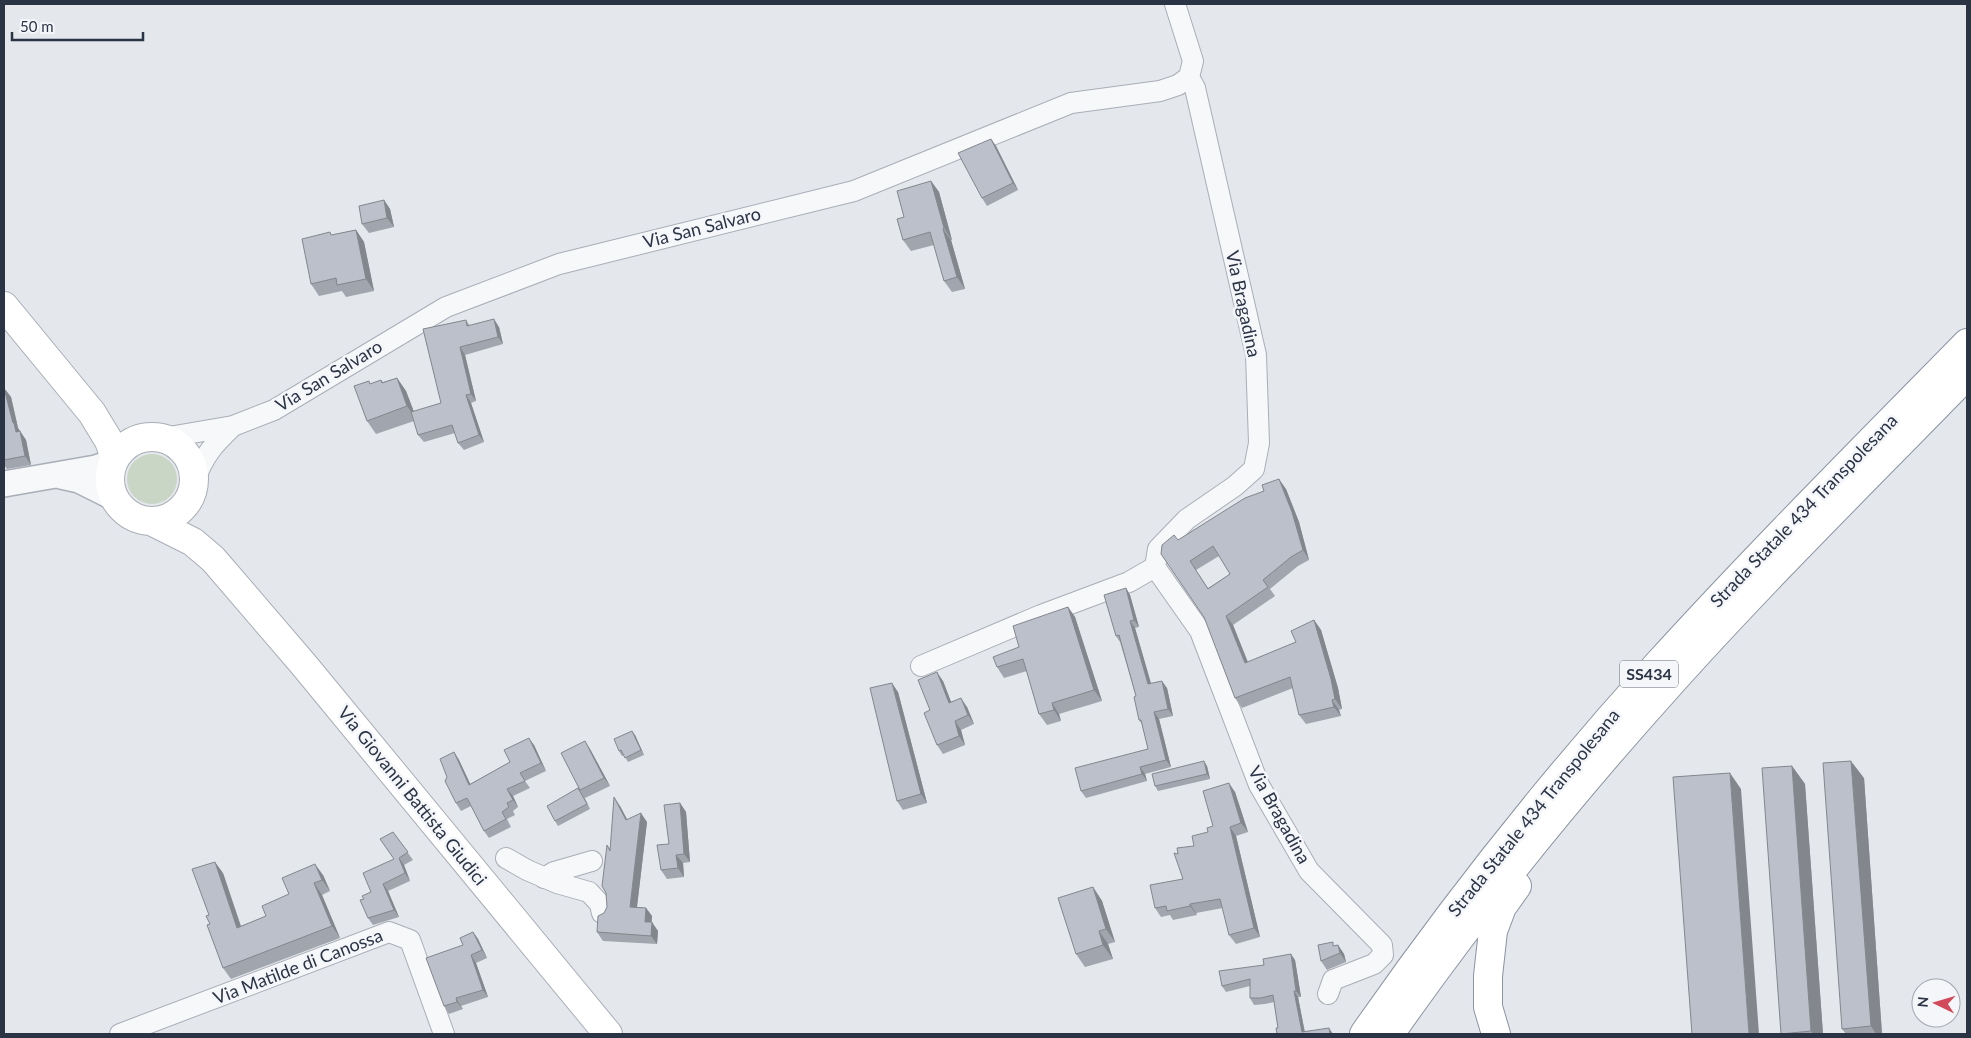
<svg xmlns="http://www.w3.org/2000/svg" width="1971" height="1038" viewBox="0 0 1971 1038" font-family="Lato,sans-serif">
	<rect width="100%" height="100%" fill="#e4e7ec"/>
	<path fill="#c9d6c5" d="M127 479a25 25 0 1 1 50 0a25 25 0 1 1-50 0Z"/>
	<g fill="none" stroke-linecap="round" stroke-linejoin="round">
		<g stroke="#a9aeb7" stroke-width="22">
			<path id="minor" d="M1175 4 1193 61 1189 77
				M1189 77 1195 88 1256 355 1259 443 1254 469 1235 486 1187 519 1158 549 1155 567 1200 631 1259 785 1309 871 1382 945 1383 955 1374 964 1333 980 1328 994
				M163 438 233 426 274 410 446 307 559 264 854 191 1071 103 1160 91 1178 85 1189 77
				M194 482C204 455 213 445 233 426
				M921 666 1041 615 1129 582 1155 567
				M506 858 527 870 557 883 589 892 600 904 602 913
				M544 878 554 872 592 861
				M120 1034 389 932 410 940 444 1034"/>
		</g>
		<g stroke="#a9aeb7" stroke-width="28">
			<path id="tertiary" d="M61 476 79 480 115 498
				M4 484 96 468 113 462"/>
		</g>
		<g stroke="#a9aeb7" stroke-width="30">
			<path id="secondary" d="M4 306 92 413 109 441 115 458
				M110 479a42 42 0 1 1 84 0a42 42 0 1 1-84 0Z
				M151 521 193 542 213 559 304 665 608 1034"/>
		</g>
		<g stroke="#8b94a3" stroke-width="30">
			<path id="trunk" d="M1364 1034C1453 906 1552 781 1657 665 1757 555 1863 449 1967 343
				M1390 1034C1476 911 1570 795 1671 683 1766 577 1868 477 1967 375
				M1496 1034 1488 1007V976L1493 931 1502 907 1517 886"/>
		</g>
		<use href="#minor" stroke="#f7f8fa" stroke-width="20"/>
		<use href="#tertiary" stroke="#f7f8fa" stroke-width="25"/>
		<use href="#secondary" stroke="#fff" stroke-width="28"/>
		<use href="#trunk" stroke="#fff" stroke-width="28"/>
	</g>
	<path fill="#a1a5ae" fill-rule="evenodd" d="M991 139 996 146 1018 190 987 206 982 198Z
		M931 181 939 192 952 240H951L965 289 952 292 944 281 934 245 911 251 903 240 904 217Z
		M384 200 390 209 394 227 369 233 362 224Z
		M356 230 364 242 374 291 346 297 342 291 319 296 311 284 332 235Z
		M466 320 470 326 499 327 503 344 465 355 476 401 471 403 484 442 464 450 458 443 455 433 424 442 418 435 414 421 376 434 367 421 369 381 370 384 381 380 383 382 397 378 406 391 414 412 441 403Z
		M4 388 11 397 18 428 26 440 31 465 7 469 4 465Z
		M1286 489 1299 522 1309 560 1298 566 1270 589 1275 596 1233 625 1248 662 1296 642 1314 620 1321 630 1338 688 1342 709 1339 710 1341 716 1306 724 1299 715 1293 688 1242 708 1235 698 1178 540ZM1219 556 1230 574 1208 588 1196 570Z
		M1126 588 1130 595 1139 627 1135 628 1151 683 1167 688 1173 716 1159 719 1171 767 1145 774 1147 781 1086 798 1081 791 1148 749 1142 724 1139 720 1136 696 1120 642 1116 636Z
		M1068 607 1075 617 1102 701 1059 714 1061 721 1047 725 1039 714 1027 671 1004 678 997 667 1019 647Z
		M943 681 951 702 967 707 974 724 961 730 965 745 943 754 937 745 930 710Z
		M898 692 927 803 903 810 897 801Z
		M635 735 644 755 628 762 624 755 622 756 619 751Z
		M534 745 546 771 525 781 530 788 513 796 518 807 513 811 515 815 507 819 511 827 489 838 484 831 471 806 461 811 456 803 447 777 454 752 459 760 470 784 510 762Z
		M590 749 610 786 585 798 584 796 590 809 558 826 555 821 578 788Z
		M1207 766 1210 779 1158 791 1155 786Z
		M1792 766 1805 784 1823 1034H1781Z
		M1864 778 1882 1034H1846L1842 1029Z
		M1235 792 1248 832 1236 836 1260 937 1236 944 1229 935 1223 908 1196 913 1197 915 1173 920 1170 915 1161 917 1155 908 1183 879 1178 854 1194 846 1208 832 1213 826Z
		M680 803 686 812 690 862 683 863 684 877 667 879 661 870Z
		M620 806 627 819 647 822 637 907 646 908 652 916 651 922 658 931 657 944 603 941 597 932 604 913 607 907V845L610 849Z
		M393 832 413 860 404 865 410 881 388 891 399 917 373 925 368 918 364 899 371 892 394 859Z
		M223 873 241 926 266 916 289 894 323 875 330 891 322 895 340 938 231 979 223 968 210 924 209 915Z
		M1093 887 1102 901 1115 942 1108 944 1113 959 1085 967 1076 954Z
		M473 932 478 939 487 958 476 963 488 997 461 1006 463 1009 449 1014 444 1006 463 945Z
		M1338 945 1344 954 1346 962 1327 970 1321 961 1335 946Z
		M1295 960 1301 997H1298L1305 1032 1333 1034H1277L1278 1028 1274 1002 1265 1004 1254 1005 1250 998V986L1226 992 1222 986 1264 965Z"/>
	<path fill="#83868d" d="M991 139 996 146 1018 190 1013 183Z
		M931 181 939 192 952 240 944 228Z
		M384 200 390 209 394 227 387 218Z
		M943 229 951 240 965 289 957 277Z
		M356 230 364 242 374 291 366 279Z
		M494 319 499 327 503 344 498 337Z
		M460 347 465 355 476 401 471 394Z
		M397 378 406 391 417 420 407 406Z
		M4 388 11 397 18 428 26 440 31 465 25 456 13 423Z
		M466 395 471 403 484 442 479 435Z
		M1279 479 1286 489 1299 522 1309 560 1303 550Z
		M1126 588 1130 595 1139 627 1134 620Z
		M1068 607 1075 617 1102 701 1094 690Z
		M1226 616 1233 625 1252 673 1245 663Z
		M1314 620 1321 630 1338 688 1342 709 1335 699Z
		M1130 621 1135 628 1153 691 1148 684Z
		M937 672 943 681 955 712 949 703Z
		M1162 681 1167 688 1173 716 1168 709Z
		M892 683 898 692 927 803 921 794Z
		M961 698 967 707 974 724 968 715Z
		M1332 700 1339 710 1341 716 1334 707Z
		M1052 703 1059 714 1061 721 1054 710Z
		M1154 712 1159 719 1171 767 1166 760Z
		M955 721 961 730 965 745 959 736Z
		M632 731 635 735 644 755 641 750Z
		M529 738 534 745 546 771 541 763Z
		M585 741 590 749 610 786 604 778Z
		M454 752 459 760 474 792 469 785Z
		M1204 761 1207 766 1210 779 1207 774Z
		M1851 761 1864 778 1882 1034H1876L1871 1026Z
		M1792 766 1805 784 1823 1034H1813L1811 1031Z
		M1140 767 1145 774 1147 781 1142 774Z
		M1730 773 1741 789 1759 1034H1749Z
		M1229 783 1235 792 1248 832 1241 823Z
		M507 789 513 796 518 807 513 800Z
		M614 797 620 806 632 829 626 820Z
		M680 803 686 812 690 862 684 854Z
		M641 813 647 822 636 915 630 907Z
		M1230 827 1236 836 1260 937 1254 928Z
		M676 855 683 863 684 877 678 868Z
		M399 858 404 865 410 881 405 873Z
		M215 862 223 873 245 939 237 928Z
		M315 864 323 875 330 891 322 880Z
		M314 883 322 895 340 938 332 926Z
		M383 884 388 891 399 917 394 910Z
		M1093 887 1102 901 1115 942 1106 929Z
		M1190 904 1196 913 1197 915 1190 906Z
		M646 908 652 916 651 931 645 922Z
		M652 922 658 931 657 944 651 936Z
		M1099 931 1108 944 1113 959 1103 945Z
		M473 932 478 939 487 958 482 950Z
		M1338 945 1344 954 1346 962 1340 953Z
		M1291 954 1295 960 1301 997 1296 991Z
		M471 955 476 963 488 997 483 990Z
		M1294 991 1298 997 1305 1034 1302 1032Z
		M456 998 461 1006 463 1009 457 1002Z
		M1329 1028 1333 1034H1330Z"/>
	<path fill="#bbc0ca" stroke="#83868d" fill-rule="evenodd" d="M991 139 1013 183 982 198 958 153Z
		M931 181 944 228 943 229 957 277 944 281 930 232 903 240 897 219 904 217 897 191Z
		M384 200 387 218 362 224 359 206Z
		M356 230 366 279 337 285 336 278 311 284 302 239 330 232 331 235Z
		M494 319 498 337 460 347 471 394 466 395 479 435 458 443 452 425 418 435 411 412 441 403 423 329 466 320 467 326Z
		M397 378 407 406 367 421 354 386 369 381 370 384 381 380 382 383Z
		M4 388 13 423H14L16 432 20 431 25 456 4 460Z
		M1279 479 1292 512 1303 550 1291 557 1263 580 1268 587 1226 616 1245 663 1296 642 1291 631 1314 620 1331 679 1335 699 1332 700 1334 707 1299 715 1290 677 1235 698 1204 617 1161 554 1162 545 1174 535 1178 540 1245 498 1264 491 1262 485ZM1213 546 1230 574 1208 589 1190 561Z
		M1126 588 1134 620 1130 621 1148 684 1162 681 1168 709 1154 712 1166 760 1140 767 1142 774 1081 791 1075 768 1148 749 1141 720H1139L1134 697 1136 696 1119 635 1116 636 1104 595Z
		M1068 607 1094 690 1052 703 1054 710 1039 714 1023 659 997 667 993 657 1019 647 1013 626Z
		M937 672 949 703 961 698 968 715 955 721 959 736 937 745 924 713 930 710 918 680Z
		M892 683 921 794 897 801 870 688Z
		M632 731 641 750 625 758 621 750 619 751 614 739Z
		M529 738 541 763 520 773 525 781 507 789 513 800 507 803 509 807 502 812 506 819 484 831 467 798 456 803 445 781 447 777 440 759 454 752 469 785 510 762 504 750Z
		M585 741 604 778 580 790 561 753Z
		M1204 761 1207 774 1155 786 1152 774Z
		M1851 761 1871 1026 1842 1029 1823 763Z
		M1792 766 1811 1031 1781 1034 1762 768Z
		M1730 773 1749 1034H1692L1673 777Z
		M1229 783 1241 823 1230 827 1254 928 1229 935 1220 899 1190 904V906L1167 911 1166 906 1155 908 1150 885 1183 879 1174 853 1178 854 1177 848 1194 846 1192 836 1208 832 1207 828 1213 826 1203 791Z
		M578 788 587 804 555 821 547 806Z
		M614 797 626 820 641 813 630 907 646 908 645 922H652L651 936 597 932 598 916 604 913 607 907 606 893 602 886 607 845 610 851Z
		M680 803 684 854 676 855 678 868 661 870 657 845 669 844 664 805Z
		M393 832 408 852 399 858 405 873 383 884 394 910 368 918 360 900 364 899 362 896 371 892 363 873 394 859 380 839Z
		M215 862 237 928 266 916 262 906 289 894 282 878 315 864 322 880 314 883 332 926 223 968 207 925 210 924 206 916 209 915 192 869Z
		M1093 887 1106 929 1099 931 1103 945 1076 954 1058 898Z
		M473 932 482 950 471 955 483 990 456 998 457 1002 444 1006 426 958 463 945 460 938Z
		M1333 942V946L1338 945 1340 953 1321 961 1318 945Z
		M1291 954 1296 991H1294L1302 1032 1329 1028 1330 1034H1277L1276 1028H1278L1273 995 1261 998H1250V979L1222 986 1219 971 1264 965 1263 959Z"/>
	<g text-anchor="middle" stroke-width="5" stroke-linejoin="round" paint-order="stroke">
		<rect fill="#f4f6f9" stroke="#676e7b" stroke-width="1" x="1620" y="660.5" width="58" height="27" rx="4"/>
		<g font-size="16" font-weight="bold" fill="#2b3445">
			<text x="1649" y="680">SS434</text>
		</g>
		<g font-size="18" fill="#2b3445" stroke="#f4f6f9">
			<text transform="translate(702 228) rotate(-14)" y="6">Via San Salvaro</text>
			<text transform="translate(1243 304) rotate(78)" y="6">Via Bragadina</text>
			<text transform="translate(329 376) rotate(-31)" y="6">Via San Salvaro</text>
			<text transform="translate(1804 511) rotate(-46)" y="6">Strada Statale 434 Transpolesana</text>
			<text transform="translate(412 796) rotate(51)" y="6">Via Giovanni Battista Giudici</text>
			<text transform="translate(1534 813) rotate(-51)" y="6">Strada Statale 434 Transpolesana</text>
			<text transform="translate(1279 815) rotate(61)" y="6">Via Bragadina</text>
			<text transform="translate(298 967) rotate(-21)" y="6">Via Matilde di Canossa</text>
		</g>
	</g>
	<rect width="1971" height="1038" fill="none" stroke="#2b3445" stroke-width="10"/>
	<g transform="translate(1936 1003) rotate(275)"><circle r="24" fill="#f4f6f9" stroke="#a4a8b1"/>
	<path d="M0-4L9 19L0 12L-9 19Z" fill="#d1495b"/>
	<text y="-8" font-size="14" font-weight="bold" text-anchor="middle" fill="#2b3445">N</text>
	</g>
	<path d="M12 32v8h131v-8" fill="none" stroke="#2b3445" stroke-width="2.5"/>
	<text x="20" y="32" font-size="15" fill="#2b3445" stroke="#f4f6f9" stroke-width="4" paint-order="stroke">50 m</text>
</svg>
